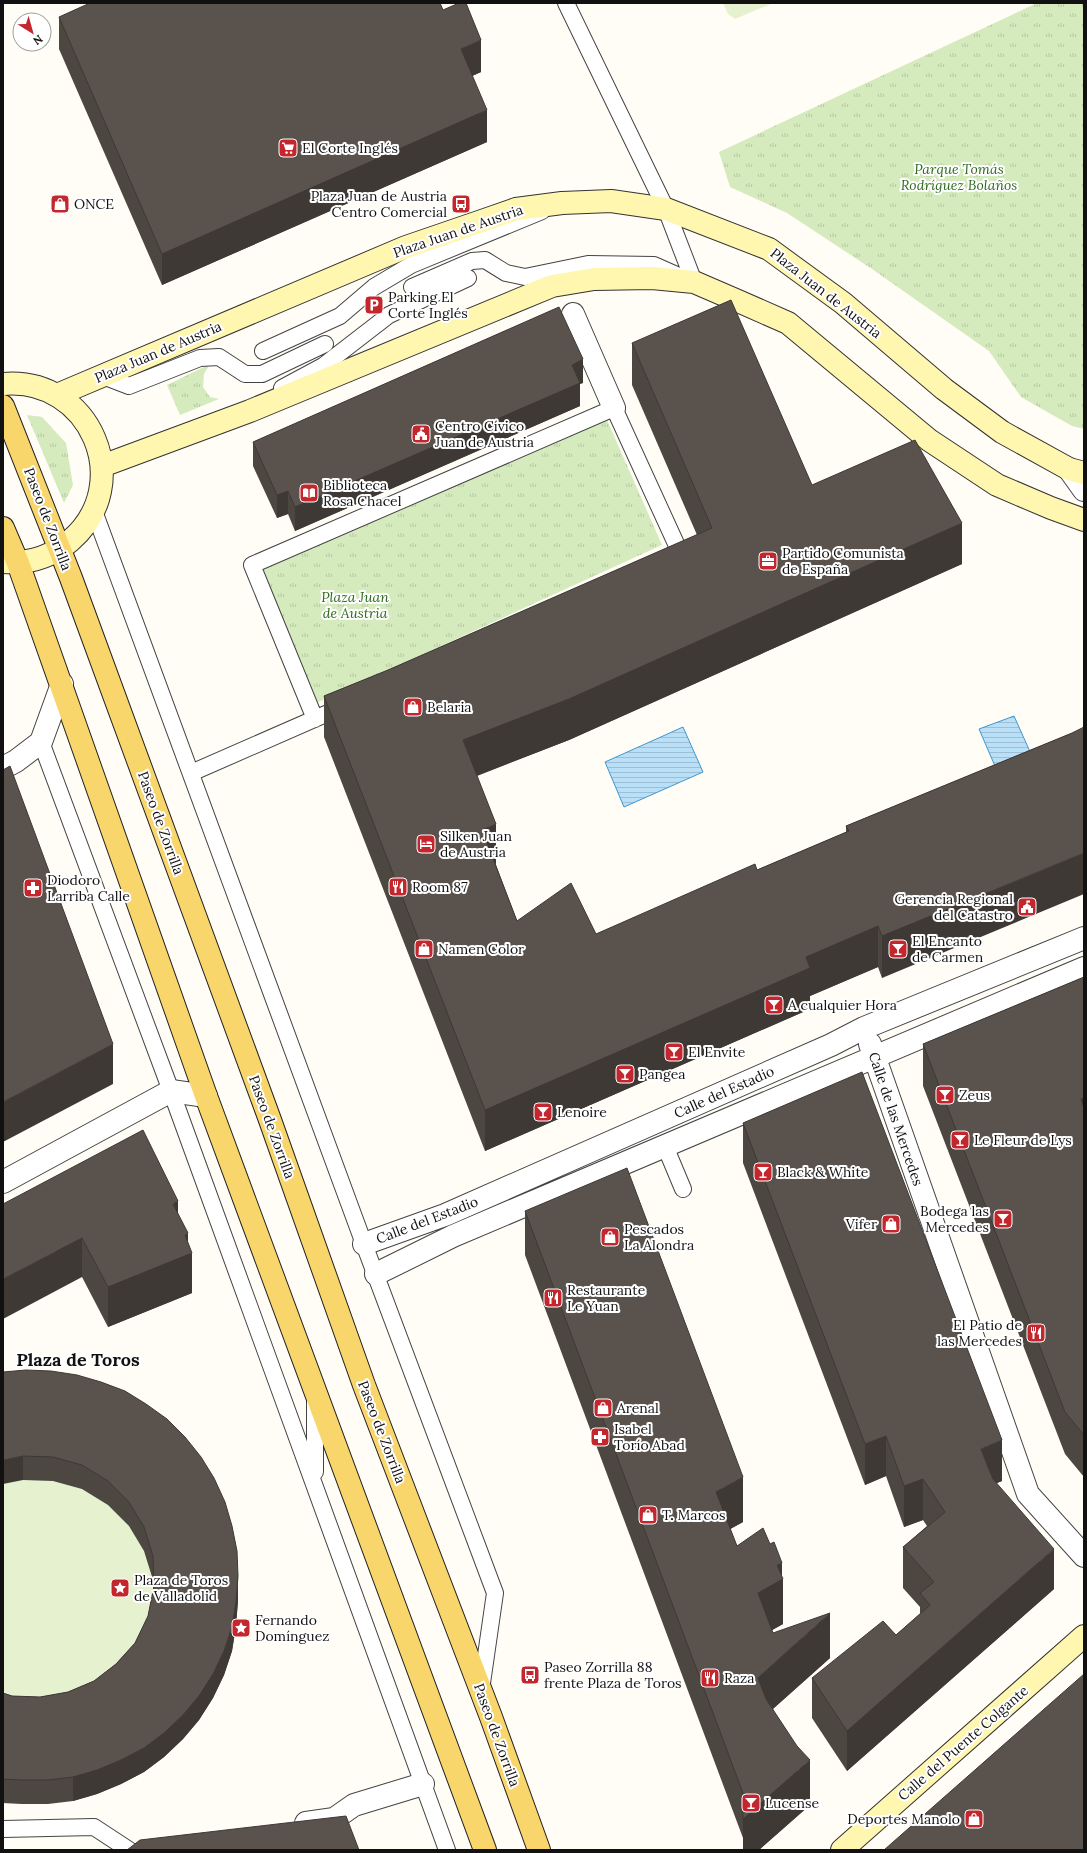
<svg xmlns="http://www.w3.org/2000/svg" width="1087" height="1853" viewBox="0 0 1087 1853" font-family="Lora,serif">
	<defs>
		<pattern id="grass-tufts" width="24" height="20" patternUnits="userSpaceOnUse"><rect width="24" height="20" fill="#d5ebbd"/><path d="M3 7l-1-3M5 7V3M7 7l1-3M15 17l-1-3M17 17v-4M19 17l1-3" fill="none" stroke="#b6c8a1"/></pattern>
		<pattern id="water-rules" width="6" height="5" patternUnits="userSpaceOnUse"><rect width="6" height="5" fill="#b9e0f7"/><path d="M0 2.5h6" fill="none" stroke="#9ebfd3"/></pattern>
	</defs>
	<rect width="100%" height="100%" fill="#fffdf5"/>
	<path fill="url(#grass-tufts)" d="M1037 3H1084V429L1072 426 1021 397 989 351 872 269 787 213 730 187 719 152Z
		M210 364 204 374 203 387 210 397 219 399 180 415 167 385Z
		M27 415 42 417 66 443 73 485 64 503Z
		M607 420 662 545 314 704 259 566Z"/>
	<path fill="#e6f2cf" d="M723 3H773L735 19 728 14Z
		M3 1396 236 1626C232 1650 226 1675 213 1697 206 1708 196 1718 188 1728 180 1737 173 1748 165 1756 157 1764 145 1771 135 1777 92 1801 52 1806 3 1803Z"/>
	<path fill="url(#water-rules)" stroke="#3f96cf" d="M1014 716 1036 765 1001 780 979 729Z
		M683 727 703 772 624 807 605 762Z"/>
	<g fill="none" stroke-linecap="round" stroke-linejoin="round">
		<g stroke="#444" stroke-width="18">
			<path id="lane" d="M566 3 666 209 694 282
				M412 287 472 261 485 260 506 273 525 277 588 264 654 265 681 277
				M263 351 340 316 374 287 411 265 542 211
				M103 376 129 386 200 358 219 357 245 374H262L325 344
				M282 388 323 366 389 315 468 278
				M94 511 364 1244 495 1593 481 1690
				M315 719 252 565 614 408 683 559 678 560
				M41 742 171 1091 447 1850
				M191 773 344 706
				M665 1146 683 1189
				M315 1472V1399
				M3 1829 94 1827 129 1850"/>
		</g>
		<g stroke="#444" stroke-width="24">
			<path id="street" d="M573 314 614 408
				M1069 469 1084 490
				M3 768 16 761 41 742 62 684
				M870 1044 1028 1494 1084 1556
				M3 1182 171 1091 206 1096
				M364 1244 445 1215 831 1045 864 1028 1084 938
				M376 1274 453 1236 1084 968
				M306 1823 334 1819 354 1805 423 1784"/>
		</g>
		<g stroke="#333" stroke-width="24">
			<path id="secondary" d="M3 384C90 376 137 484 70 541 51 557 28 564 3 562
				M57 395 406 247 476 223 516 209 562 203 611 201 666 209 769 249 843 303 944 389 1002 432 1069 469 1084 473
				M102 466 250 411 552 286 594 279 652 278 694 282 738 301 788 323 929 440 997 485 1051 508 1084 520
				M842 1850 1084 1636"/>
		</g>
		<g stroke="#222" stroke-width="24">
			<path id="primary" d="M3 406 71 578 270 1120 364 1385 491 1717 539 1850
				M3 528 18 563 206 1096 485 1850"/>
		</g>
		<use href="#lane" stroke="#fff" stroke-width="16"/>
		<use href="#street" stroke="#fff" stroke-width="22"/>
		<use href="#secondary" stroke="#fff6b0" stroke-width="22"/>
		<use href="#primary" stroke="#f9d66b" stroke-width="22"/>
	</g>
	<path fill="#4d4742" d="M443 10 481 72 472 76 487 142 162 285 59 49V17Z
		M632 343 812 485 962 564 569 740 477 776 496 865 517 921 596 934 757 870 846 832V826L1072 733 882 978 878 967 810 996V1009L485 1151 324 737V696L388 670 697 535 632 385Z
		M583 383 580 384V406L295 531 288 514 277 518 253 466V442Z
		M1084 977V1477L1065 1454 923 1086V1044Z
		M743 1123 1002 1481 996 1483 1054 1589 847 1771 812 1718V1678L896 1635 920 1614V1607L903 1588V1547L927 1526 923 1520 904 1527 886 1476 865 1485 743 1163Z
		M3 1204 178 1214 188 1243 192 1293 108 1327 82 1277Z
		M525 1211 743 1522 730 1529 737 1546 782 1577 783 1624 772 1630 773 1633 830 1658 773 1709 810 1805 759 1850H743V1838L525 1255Z
		M3 1372 238 1600 236 1626 232 1651 224 1675 213 1698 199 1720 183 1739 164 1757 144 1772 121 1784 97 1794 73 1801 48 1804H22L3 1803V1693L12 1696 40 1697 68 1692 94 1681 116 1664 135 1643 148 1616 153 1590V1580L144 1551 129 1526 108 1505 82 1489 53 1481 23 1480Z"/>
	<path fill="#3f3936" d="M481 40V72L461 81V49Z
		M487 110V142L162 285V254Z
		M583 359V383L580 384V406L295 531V507Z
		M288 491V514L277 518V495Z
		M962 523V564L569 740 463 781V740Z
		M496 824V865L482 830Z
		M1084 853V894L882 978V936Z
		M878 926V967L810 996V1009L485 1151V1110L806 957Z
		M113 1044V1084L3 1142V1102Z
		M1084 1098V1139L1081 1099Z
		M178 1201V1241L173 1204Z
		M188 1233V1254L192 1253V1293L108 1327V1287Z
		M82 1238V1277L3 1319V1279Z
		M886 1436V1476L865 1485V1444Z
		M1002 1440V1481L981 1490V1449Z
		M23 1456V1480L3 1484V1460Z
		M743 1477V1522L716 1537V1492Z
		M923 1479V1520L904 1527V1486Z
		M1054 1549V1589L847 1771V1731Z
		M782 1563V1580L783 1579V1624L758 1638V1593L777 1565Z
		M238 1576V1600L236 1626 232 1651 224 1675 213 1698 199 1720 183 1739 164 1757 144 1772 121 1784 97 1794 73 1801V1777Z
		M830 1613V1658L758 1722V1678Z
		M810 1760V1805L759 1850H743V1819Z"/>
	<path fill="#5a524d" stroke="#3f3936" d="M90 3H440L443 10 459 3H466L481 40 461 49 487 110 162 254 59 17Z
		M731 300 812 485 915 440 962 523 569 699 463 740 496 824 482 830 517 921 571 883 596 934 755 864 757 870 849 831 846 826 1072 733 1084 727V853L882 936 878 926 806 957 810 968 485 1110 324 696 388 670 712 528 632 343Z
		M559 307 583 359 572 365 580 383 295 507 288 491 277 495 253 442Z
		M10 766 113 1044 3 1102V770Z
		M1084 977V1098L1081 1099 1084 1108V1435L1065 1412 923 1044Z
		M862 1072 1002 1440 981 1449 990 1472 993 1479 1054 1549 847 1731 812 1678 883 1621 896 1635 930 1605 920 1593 934 1582 903 1547 945 1512 923 1479 904 1486 886 1436 865 1444 743 1123Z
		M143 1130 178 1201 173 1204 188 1233 185 1235 192 1253 108 1287 82 1238 3 1279V1204Z
		M627 1168 743 1477 716 1492 737 1546 763 1528 770 1544 774 1542 782 1563 777 1565 783 1579 758 1593 773 1633 830 1613 758 1678 766 1699 797 1746 810 1760 743 1819V1793L525 1211Z
		M26 1370 51 1371 77 1375 101 1382 125 1391 146 1404 167 1419 185 1437 201 1457 214 1478 225 1502 232 1526 237 1551 238 1576 236 1602 232 1627 224 1651 213 1674 199 1696 183 1715 164 1733 144 1748 121 1760 97 1770 73 1777 48 1780H22L3 1779V1693L12 1696 40 1697 68 1692 94 1681 116 1664 135 1643 148 1616 154 1586 153 1556 144 1527 129 1502 108 1481 82 1465 53 1457 23 1456 3 1460V1372Z
		M1084 1674V1850H884Z
		M346 1816 359 1850H127L140 1840Z"/>
	<defs>
		<g id="supermarket-square" transform="scale(1)"><rect x="-9" y="-9" width="18" height="18" rx="4" fill="#c4262e" stroke="#fff"/><path d="M-6-5.5h2.5l.6 2H6L4.5 2H-2.5L-4.4-4H-6ZM-1.5 3.2a1.3 1.3 0 1 0 .1 0ZM3 3.2a1.3 1.3 0 1 0 .1 0Z" fill="#fff"/></g>
		<g id="shop-square" transform="scale(1)"><rect x="-9" y="-9" width="18" height="18" rx="4" fill="#c4262e" stroke="#fff"/><path d="M-5-2.5h2.3a2.7 3.5 0 0 1 5.4 0H5L5.5 6h-11ZM-1.5-2.5h3a1.5 2.3 0 0 0-3 0Z" fill="#fff"/></g>
		<g id="bus-square" transform="scale(1)"><rect x="-9" y="-9" width="18" height="18" rx="4" fill="#c4262e" stroke="#fff"/><path d="M-5-6H5V4H4V6H2V4H-2V6H-4V4H-5ZM-3.5-4V0h7V-4ZM-3.5 1.2v1.5H-2V1.2ZM2 1.2v1.5H3.5V1.2Z" fill="#fff"/></g>
		<g id="parking-square" transform="scale(1)"><rect x="-9" y="-9" width="18" height="18" rx="4" fill="#c4262e" stroke="#fff"/><path d="M-3.5-5.5H1a3.5 3.5 0 0 1 0 7H-1V5.5H-3.5ZM-1-3.4V-.6H.8a1.4 1.4 0 0 0 0-2.8Z" fill="#fff"/></g>
		<g id="civic-square" transform="scale(1)"><rect x="-9" y="-9" width="18" height="18" rx="4" fill="#c4262e" stroke="#fff"/><path d="M-.6-6.5H3V-4.5H.6V-3L4-1V1h2V6H-6V1h2V-1L-.6-3ZM-1.2 2.5V6h2.4V2.5Z" fill="#fff"/></g>
		<g id="library-square" transform="scale(1)"><rect x="-9" y="-9" width="18" height="18" rx="4" fill="#c4262e" stroke="#fff"/><path d="M-6-4Q-3-5.5-.7-3.5V5Q-3 3-6 4ZM6-4Q3-5.5 .7-3.5V5Q3 3 6 4Z" fill="#fff"/></g>
		<g id="office-square" transform="scale(1)"><rect x="-9" y="-9" width="18" height="18" rx="4" fill="#c4262e" stroke="#fff"/><path d="M-6-3h4V-5.5h4V-3h4V5H-6ZM-1-4.5V-3h2v-1.5ZM-6 0V1H6V0Z" fill="#fff"/></g>
		<g id="hotel-square" transform="scale(1)"><rect x="-9" y="-9" width="18" height="18" rx="4" fill="#c4262e" stroke="#fff"/><path d="M-6-4.5h1.5V1H6V5H4.5V3h-9V5H-6ZM-4 0a1.8 1.8 0 1 1 3.6 0ZM.5 0V-2.5h3Q6-2.5 6 0Z" fill="#fff"/></g>
		<g id="restaurant-square" transform="scale(1)"><rect x="-9" y="-9" width="18" height="18" rx="4" fill="#c4262e" stroke="#fff"/><path d="M-5-6h1v4h1v-4h1v4h1v-4h1v5L-1.5 .5V6h-2V.5L-5-1ZM5-6V6H3V1.5H1.5Q1.5-4 5-6Z" fill="#fff"/></g>
		<g id="pharmacy-square" transform="scale(1)"><rect x="-9" y="-9" width="18" height="18" rx="4" fill="#c4262e" stroke="#fff"/><path d="M-2-6h4v4h4v4h-4v4h-4v-4h-4v-4h4Z" fill="#fff"/></g>
		<g id="bar-square" transform="scale(1)"><rect x="-9" y="-9" width="18" height="18" rx="4" fill="#c4262e" stroke="#fff"/><path d="M-6-5H6L.8 .8V4.5H3.5V6h-7V4.5H-.8V.8Z" fill="#fff"/></g>
		<g id="sight-square" transform="scale(1)"><rect x="-9" y="-9" width="18" height="18" rx="4" fill="#c4262e" stroke="#fff"/><path d="M0-6L1.8-2.2L6-1.7L2.9 1.2L3.7 5.4L0 3.3L-3.7 5.4L-2.9 1.2L-6-1.7L-1.8-2.2Z" fill="#fff"/></g>
	</defs>
	<g fill-rule="evenodd">
		<use href="#supermarket-square" x="288" y="148"/>
		<use href="#shop-square" x="60" y="204"/>
		<use href="#bus-square" x="461" y="204"/>
		<use href="#parking-square" x="374" y="305"/>
		<use href="#civic-square" x="421" y="434"/>
		<use href="#library-square" x="309" y="493"/>
		<use href="#office-square" x="768" y="561"/>
		<use href="#shop-square" x="413" y="707"/>
		<use href="#hotel-square" x="426" y="844"/>
		<use href="#restaurant-square" x="398" y="887"/>
		<use href="#pharmacy-square" x="33" y="888"/>
		<use href="#civic-square" x="1027" y="907"/>
		<use href="#shop-square" x="424" y="949"/>
		<use href="#bar-square" x="898" y="949"/>
		<use href="#bar-square" x="774" y="1005"/>
		<use href="#bar-square" x="674" y="1052"/>
		<use href="#bar-square" x="625" y="1074"/>
		<use href="#bar-square" x="945" y="1095"/>
		<use href="#bar-square" x="543" y="1112"/>
		<use href="#bar-square" x="960" y="1140"/>
		<use href="#bar-square" x="763" y="1172"/>
		<use href="#bar-square" x="1003" y="1219"/>
		<use href="#shop-square" x="891" y="1224"/>
		<use href="#shop-square" x="610" y="1237"/>
		<use href="#restaurant-square" x="553" y="1298"/>
		<use href="#restaurant-square" x="1036" y="1333"/>
		<use href="#shop-square" x="603" y="1408"/>
		<use href="#pharmacy-square" x="600" y="1437"/>
		<use href="#shop-square" x="648" y="1515"/>
		<use href="#sight-square" x="120" y="1588"/>
		<use href="#sight-square" x="241" y="1628"/>
		<use href="#bus-square" x="530" y="1675"/>
		<use href="#restaurant-square" x="710" y="1678"/>
		<use href="#bar-square" x="751" y="1803"/>
		<use href="#shop-square" x="974" y="1819"/>
	</g>
	<g text-anchor="middle" stroke-width="4" stroke-linejoin="round" paint-order="stroke">
		<g font-size="14" fill="#111" stroke="#fff" text-anchor="start">
			<text x="302" y="153">El Corte Inglés</text>
			<text x="447" y="201" text-anchor="end">Plaza Juan de Austria<tspan x="447" dy="16">Centro Comercial</tspan></text>
			<text x="74" y="209">ONCE</text>
			<text x="388" y="302">Parking El<tspan x="388" dy="16">Corte Inglés</tspan></text>
			<text x="435" y="431">Centro Cívico<tspan x="435" dy="16">Juan de Austria</tspan></text>
			<text x="323" y="490">Biblioteca<tspan x="323" dy="16">Rosa Chacel</tspan></text>
			<text x="782" y="558">Partido Comunista<tspan x="782" dy="16">de España</tspan></text>
			<text x="427" y="712">Belaria</text>
			<text x="440" y="841">Silken Juan<tspan x="440" dy="16">de Austria</tspan></text>
			<text x="47" y="885">Diodoro<tspan x="47" dy="16">Larriba Calle</tspan></text>
			<text x="412" y="892">Room 87</text>
			<text x="1013" y="904" text-anchor="end">Gerencia Regional<tspan x="1013" dy="16">del Catastro</tspan></text>
			<text x="912" y="946">El Encanto<tspan x="912" dy="16">de Carmen</tspan></text>
			<text x="438" y="954">Namen Color</text>
			<text x="788" y="1010">A cualquier Hora</text>
			<text x="688" y="1057">El Envite</text>
			<text x="639" y="1079">Pangea</text>
			<text x="959" y="1100">Zeus</text>
			<text x="557" y="1117">Lenoire</text>
			<text x="974" y="1145">Le Fleur de Lys</text>
			<text x="777" y="1177">Black &amp; White</text>
			<text x="989" y="1216" text-anchor="end">Bodega las<tspan x="989" dy="16">Mercedes</tspan></text>
			<text x="877" y="1229" text-anchor="end">Vifer</text>
			<text x="624" y="1234">Pescados<tspan x="624" dy="16">La Alondra</tspan></text>
			<text x="567" y="1295">Restaurante<tspan x="567" dy="16">Le Yuan</tspan></text>
			<text x="1022" y="1330" text-anchor="end">El Patio de<tspan x="1022" dy="16">las Mercedes</tspan></text>
			<text x="617" y="1413">Arenal</text>
			<text x="614" y="1434">Isabel<tspan x="614" dy="16">Torío Abad</tspan></text>
			<text x="662" y="1520">T. Marcos</text>
			<text x="134" y="1585">Plaza de Toros<tspan x="134" dy="16">de Valladolid</tspan></text>
			<text x="255" y="1625">Fernando<tspan x="255" dy="16">Domínguez</tspan></text>
			<text x="544" y="1672">Paseo Zorrilla 88<tspan x="544" dy="16">frente Plaza de Toros</tspan></text>
			<text x="724" y="1683">Raza</text>
			<text x="765" y="1808">Lucense</text>
			<text x="960" y="1824" text-anchor="end">Deportes Manolo</text>
		</g>
		<g font-size="14" font-style="italic" fill="#2f6b1f" stroke="#fff">
			<text x="959" y="174">Parque Tomás<tspan x="959" dy="16">Rodríguez Bolaños</tspan></text>
			<text x="355" y="602">Plaza Juan<tspan x="355" dy="16">de Austria</tspan></text>
		</g>
		<g font-size="14" fill="#111" stroke="#fff">
			<text transform="translate(458 231) rotate(-19)" y="5">Plaza Juan de Austria</text>
			<text transform="translate(826 293) rotate(38)" y="5">Plaza Juan de Austria</text>
			<text transform="translate(158 352) rotate(-23)" y="5">Plaza Juan de Austria</text>
			<text transform="translate(48 519) rotate(69)" y="5">Paseo de Zorrilla</text>
			<text transform="translate(161 823) rotate(70)" y="5">Paseo de Zorrilla</text>
			<text transform="translate(724 1092) rotate(-24)" y="5">Calle del Estadio</text>
			<text transform="translate(896 1119) rotate(71)" y="5">Calle de las Mercedes</text>
			<text transform="translate(272 1127) rotate(70)" y="5">Paseo de Zorrilla</text>
			<text transform="translate(427 1220) rotate(-21)" y="5">Calle del Estadio</text>
			<text transform="translate(382 1432) rotate(69)" y="5">Paseo de Zorrilla</text>
			<text transform="translate(497 1735) rotate(70)" y="5">Paseo de Zorrilla</text>
			<text transform="translate(963 1743) rotate(-41)" y="5">Calle del Puente Colgante</text>
		</g>
		<g font-size="18" font-weight="bold" fill="#111" stroke="#fff">
			<text x="78" y="1366">Plaza de Toros</text>
		</g>
	</g>
	<rect width="1087" height="1853" fill="none" stroke="#111111" stroke-width="8"/>
	<g transform="translate(32 32) rotate(143)"><circle r="19" fill="#ffffff" stroke="#a0a0a0"/>
	<path d="M0-3L7 15L0 10L-7 15Z" fill="#c4262e"/>
	<text y="-6" font-size="11" font-weight="bold" text-anchor="middle" fill="#111111">N</text>
	</g>
</svg>
